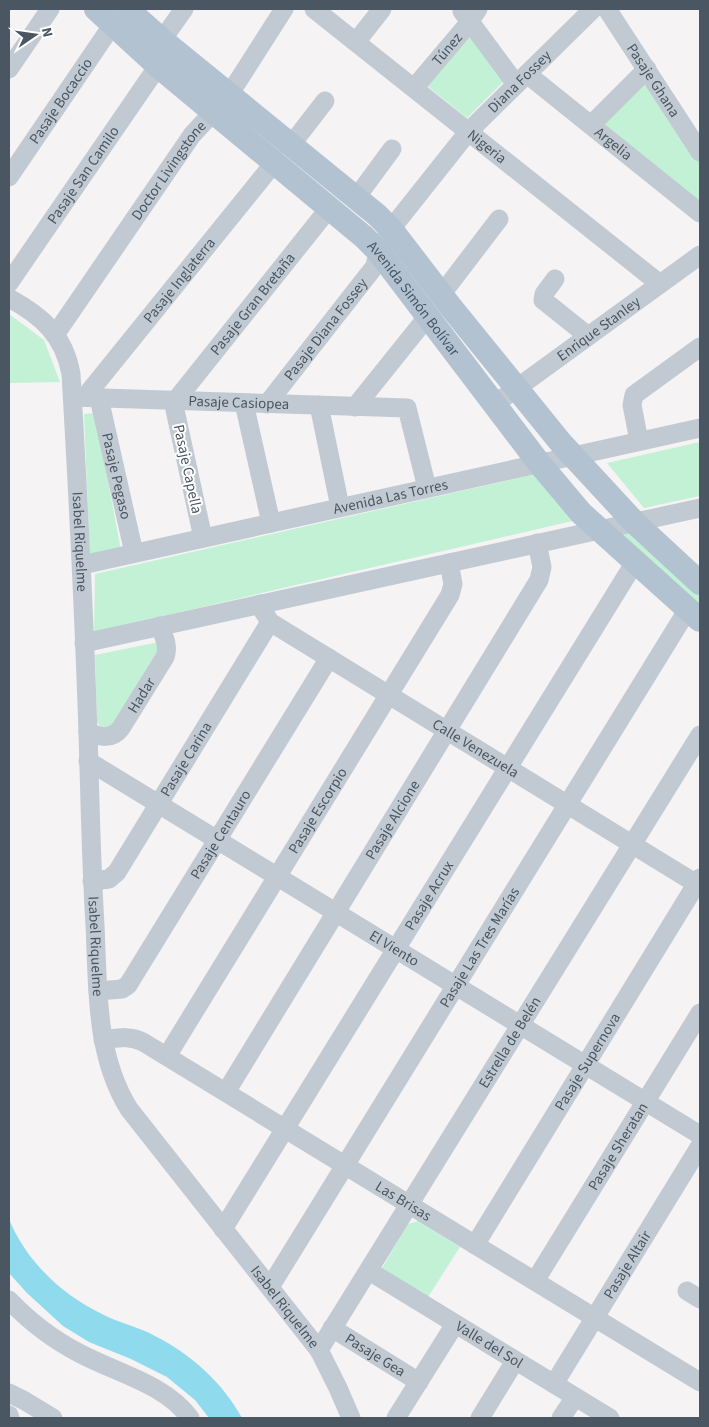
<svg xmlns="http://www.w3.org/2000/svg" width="709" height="1427" viewBox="0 0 709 1427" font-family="'Source Sans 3',sans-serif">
	<rect width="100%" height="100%" fill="#f5f3f3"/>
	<path fill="#c3f1d5" d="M470 28 506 79 467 118 425 84Z
		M646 82 700 161V202L603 124Z
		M9 314 44 340 60 382 9 383Z
		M95 413 121 550 90 557 84 414Z
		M700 442V496L644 508 607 463Z
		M541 473 581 519 94 632 95 574Z
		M634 530 700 589V610L616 534Z
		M159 642 160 656 110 728 100 726 97 722 95 655Z
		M418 1221 460 1247 428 1297 382 1268 408 1224Z"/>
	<path fill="#90daee" d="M9 1219C26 1261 62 1295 102 1314 119 1323 139 1327 155 1336 191 1354 223 1383 242 1418H209L195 1400 167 1377 131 1359 89 1342 63 1326 27 1293 9 1273Z"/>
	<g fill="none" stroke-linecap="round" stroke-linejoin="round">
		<g stroke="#c1cad2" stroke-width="19">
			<path id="s1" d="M314 9 660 284"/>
			<path id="s2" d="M607 9 700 152"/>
			<path d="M462 11 516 84"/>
			<path d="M162 40 184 9"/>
			<path d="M356 42 382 9"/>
			<path d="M9 69 50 9"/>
			<path id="s3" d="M527 74 700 213"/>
			<path id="s4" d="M414 88 464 29 478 9"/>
			<path d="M591 125 647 69"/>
			<path d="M291 145 325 101"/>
			<path id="s5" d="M9 177 113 24"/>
			<path d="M356 198 392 149"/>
			<path d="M555 279 544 294 543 300 588 336"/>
			<path id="s6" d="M9 283 158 66"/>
			<path d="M441 295 499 219"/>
			<path id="s7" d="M9 298C42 316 64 335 71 374 78 494 84 613 88 733 90 797 91 861 95 925 98 988 95 1054 129 1109L319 1350 338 1388 351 1418"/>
			<path id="s8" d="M55 335 192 135 229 95 284 9"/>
			<path id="s9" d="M73 397 407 408 427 488"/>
			<path id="s10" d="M85 397 274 163"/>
			<path id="s11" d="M99 398 134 553"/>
			<path d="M244 403 271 523"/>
			<path id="s12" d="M267 404 375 266 378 251 391 229 468 132 593 9"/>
			<path id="s13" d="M495 404 700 255"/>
			<path d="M319 405 340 507"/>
			<path d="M355 407 428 316"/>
			<path d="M639 441 632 405 634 395 700 347"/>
			<path id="s14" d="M203 538 175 410 176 400 330 207"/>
			<path id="s15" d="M82 565 700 428"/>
			<path id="s16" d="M260 604 263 611 270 622 700 886"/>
			<path d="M84 643 700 508"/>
			<path id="s17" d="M88 732C100 737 112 740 121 728L165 657C169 646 164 637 160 626"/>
			<path id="s18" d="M88 761 700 1135"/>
			<path id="s19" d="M92 881 109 879 117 872 270 622"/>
			<path id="s20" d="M98 991 122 989 128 985 329 658"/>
			<path id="s21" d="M103 1040C118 1038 130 1035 143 1042L700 1382"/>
			<path id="s22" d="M167 1056 450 595 453 584 449 563"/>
			<path id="s23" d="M226 1092 539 580 542 567 537 543"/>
			<path id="s24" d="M223 1229 635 562"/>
			<path id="s25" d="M475 1245 700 878"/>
			<path id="s26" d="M369 1271 610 1418"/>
			<path id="s27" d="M535 1281 700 1013"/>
			<path id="s28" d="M270 1287 688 609"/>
			<path d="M687 1291 700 1299"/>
			<path d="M9 1300C29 1321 52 1339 79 1353 116 1373 164 1383 190 1418"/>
			<path id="s29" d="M332 1328 419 1382"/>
			<path id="s30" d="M319 1350 700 735"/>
			<path id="s31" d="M554 1384 700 1146"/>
			<path d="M9 1393 25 1401 53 1418"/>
			<path d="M9 1415 10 1418"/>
			<path d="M396 1418 455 1324"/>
			<path d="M480 1418 515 1361"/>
			<path d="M561 1418 575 1397"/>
		</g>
		<g stroke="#b3c2d1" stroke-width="24">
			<path id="s32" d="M96 9 158 66 364 237 378 251 539 463 581 513 700 620"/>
			<path d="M127 9 162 40 377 215 391 229 450 306 561 443 634 522 700 583"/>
		</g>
	</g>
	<g text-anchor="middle" stroke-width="4" stroke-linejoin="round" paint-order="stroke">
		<g font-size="15" fill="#4a5661" stroke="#fff">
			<text dy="5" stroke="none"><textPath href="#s4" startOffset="51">Túnez</textPath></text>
			<text dy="5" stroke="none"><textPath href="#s2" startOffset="85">Pasaje Ghana</textPath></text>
			<text dy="5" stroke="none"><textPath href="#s12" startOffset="412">Diana Fossey</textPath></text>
			<text dy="5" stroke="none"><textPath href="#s5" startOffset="92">Pasaje Bocaccio</textPath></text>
			<text dy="5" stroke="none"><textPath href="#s3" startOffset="111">Argelia</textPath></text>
			<text dy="5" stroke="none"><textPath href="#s1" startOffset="221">Nigeria</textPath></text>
			<text dy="5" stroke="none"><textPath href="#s8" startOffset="200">Doctor Livingstone</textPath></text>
			<text dy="5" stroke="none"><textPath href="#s6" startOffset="131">Pasaje San Camilo</textPath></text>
			<text dy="5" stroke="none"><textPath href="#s10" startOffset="150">Pasaje Inglaterra</textPath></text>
			<text dy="5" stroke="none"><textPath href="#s32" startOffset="431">Avenida Simón Bolívar</textPath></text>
			<text dy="5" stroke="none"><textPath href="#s14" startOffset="264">Pasaje Gran Bretaña</textPath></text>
			<text dy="5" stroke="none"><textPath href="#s12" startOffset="95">Pasaje Diana Fossey</textPath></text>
			<text dy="5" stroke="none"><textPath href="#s13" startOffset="128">Enrique Stanley</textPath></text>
			<text dy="5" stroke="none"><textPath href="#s9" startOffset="166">Pasaje Casiopea</textPath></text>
			<text transform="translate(188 469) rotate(78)" y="5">Pasaje Capella</text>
			<text dy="5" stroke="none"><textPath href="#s11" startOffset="80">Pasaje Pegaso</textPath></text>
			<text dy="5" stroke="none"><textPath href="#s15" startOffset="316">Avenida Las Torres</textPath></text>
			<text dy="5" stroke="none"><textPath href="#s7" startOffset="270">Isabel Riquelme</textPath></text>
			<text dy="5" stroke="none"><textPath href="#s17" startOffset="75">Hadar</textPath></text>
			<text dy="5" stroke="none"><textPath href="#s16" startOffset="262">Calle Venezuela</textPath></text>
			<text dy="5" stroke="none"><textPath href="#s19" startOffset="160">Pasaje Carina</textPath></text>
			<text dy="5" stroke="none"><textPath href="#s22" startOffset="288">Pasaje Escorpio</textPath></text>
			<text dy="5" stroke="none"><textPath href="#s23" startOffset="319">Pasaje Alcione</textPath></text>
			<text dy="5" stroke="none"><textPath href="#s20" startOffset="208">Pasaje Centauro</textPath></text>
			<text dy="5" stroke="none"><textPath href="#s24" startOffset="392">Pasaje Acrux</textPath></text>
			<text dy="5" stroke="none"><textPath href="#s7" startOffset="675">Isabel Riquelme</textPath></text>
			<text dy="5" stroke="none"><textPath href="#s18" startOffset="359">El Viento</textPath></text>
			<text dy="5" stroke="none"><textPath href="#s28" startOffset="399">Pasaje Las Tres Marías</textPath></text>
			<text dy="5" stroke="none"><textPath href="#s30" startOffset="362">Estrella de Belén</textPath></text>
			<text dy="5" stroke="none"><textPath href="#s25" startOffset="215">Pasaje Supernova</textPath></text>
			<text dy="5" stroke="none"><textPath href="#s27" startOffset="158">Pasaje Sheratan</textPath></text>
			<text dy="5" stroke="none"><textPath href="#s21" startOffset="346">Las Brisas</textPath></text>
			<text dy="5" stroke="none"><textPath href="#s31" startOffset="140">Pasaje Altair</textPath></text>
			<text dy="5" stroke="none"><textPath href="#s7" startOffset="1095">Isabel Riquelme</textPath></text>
			<text dy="5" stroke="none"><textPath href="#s26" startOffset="141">Valle del Sol</textPath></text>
			<text dy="5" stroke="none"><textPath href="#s29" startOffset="51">Pasaje Gea</textPath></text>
		</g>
	</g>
	<rect width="709" height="1427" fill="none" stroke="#4a5661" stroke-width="20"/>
	<g transform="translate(35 35) rotate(77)" stroke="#ffffff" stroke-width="4" paint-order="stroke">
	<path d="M0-4L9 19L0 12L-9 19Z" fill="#4a5661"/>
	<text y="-8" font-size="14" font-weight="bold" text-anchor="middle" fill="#4a5661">N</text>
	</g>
</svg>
